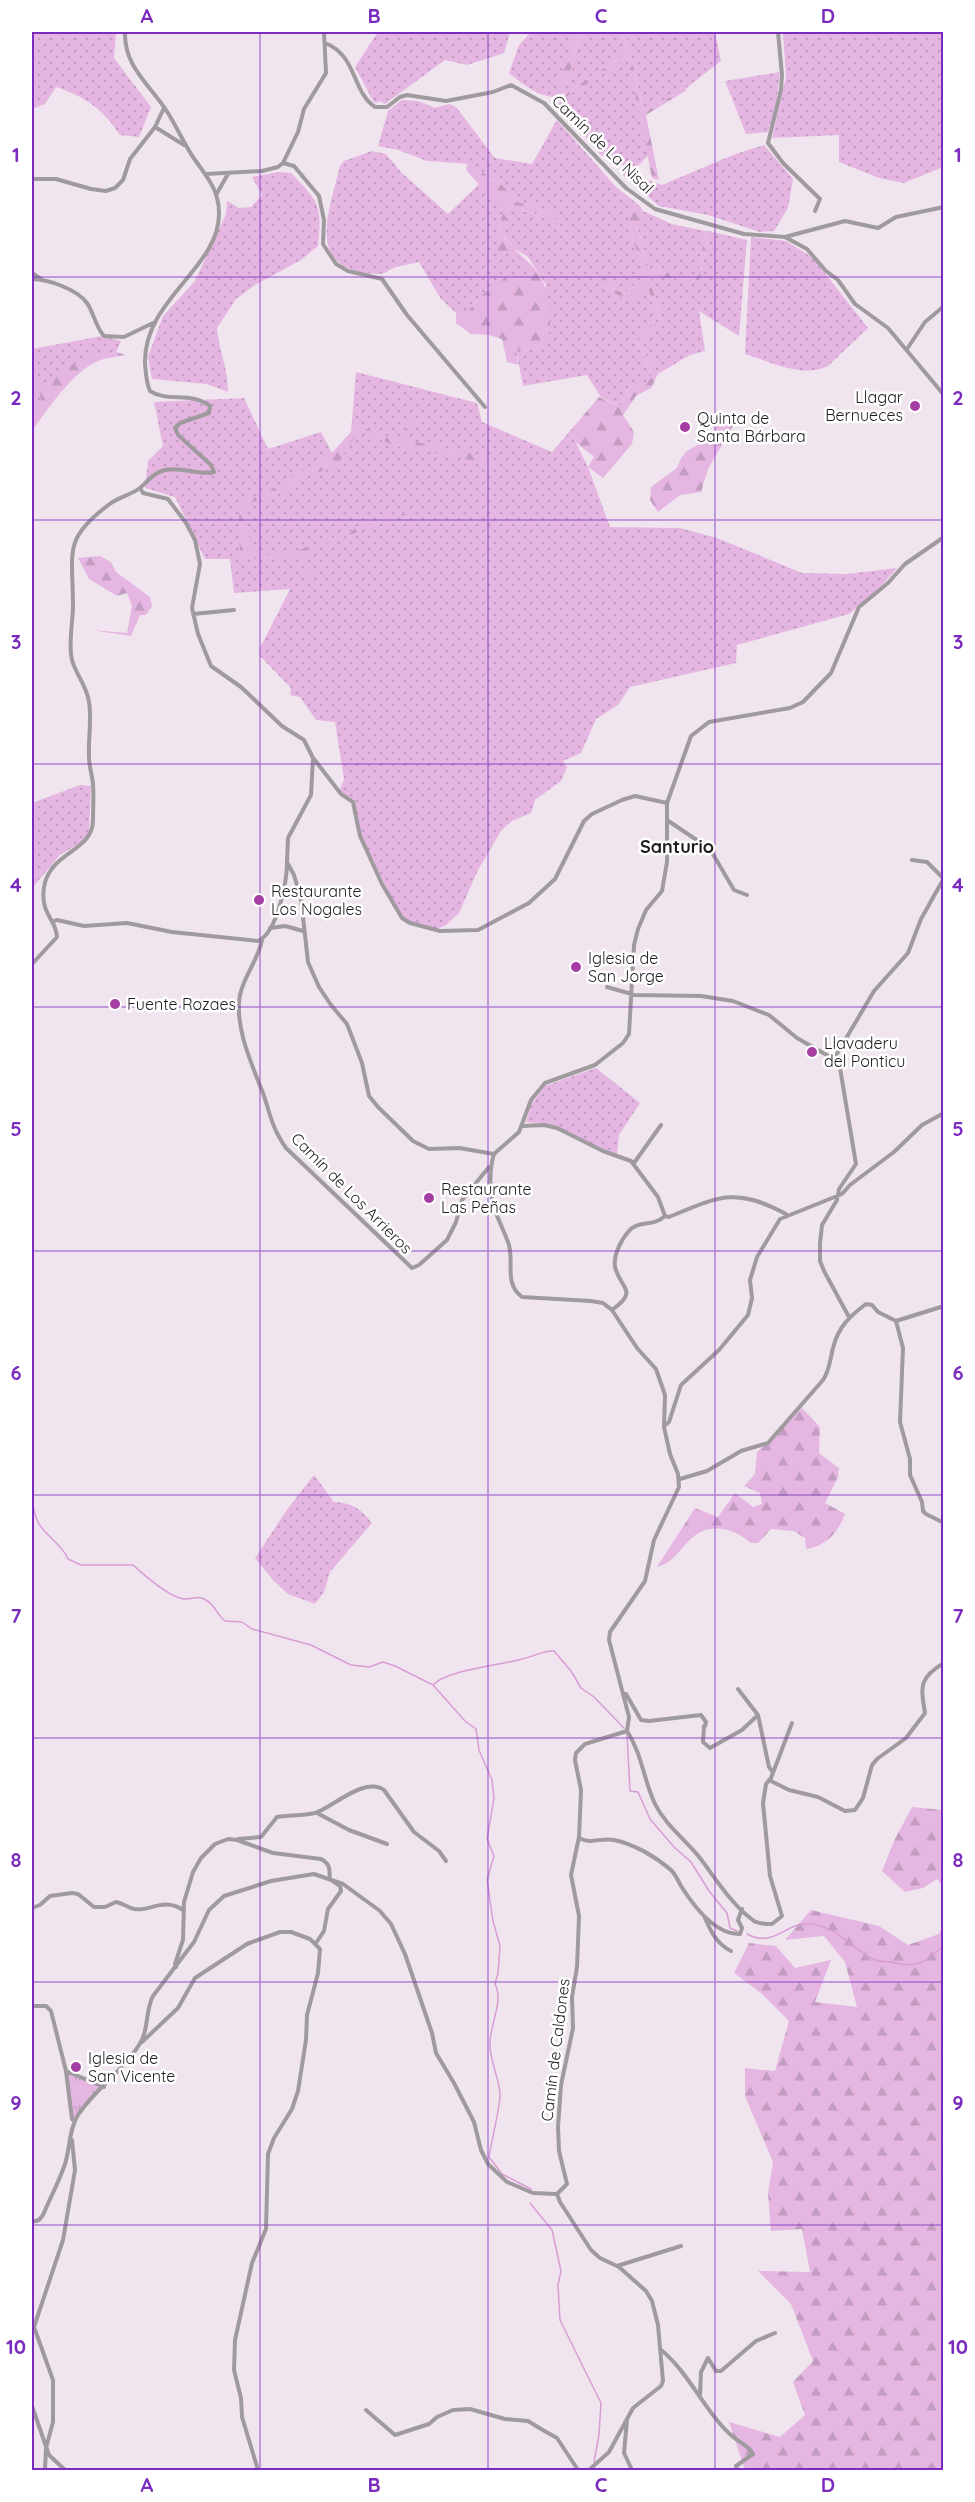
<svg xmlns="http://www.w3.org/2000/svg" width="975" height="2502" viewBox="0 0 975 2502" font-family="Quicksand,sans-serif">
	<defs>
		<pattern id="grass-dots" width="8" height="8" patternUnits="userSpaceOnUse" patternTransform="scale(1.5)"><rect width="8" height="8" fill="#e4b6e1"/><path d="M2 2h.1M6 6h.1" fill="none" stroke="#c39cc1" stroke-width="1.8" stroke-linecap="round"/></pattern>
		<pattern id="forest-firs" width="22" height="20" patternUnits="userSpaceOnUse" patternTransform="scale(1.5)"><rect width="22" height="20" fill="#e4b6e1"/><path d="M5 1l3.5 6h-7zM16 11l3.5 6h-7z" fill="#c39cc1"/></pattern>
		<pattern id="park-tufts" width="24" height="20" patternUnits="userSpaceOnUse" patternTransform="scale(1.5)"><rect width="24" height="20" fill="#e4b6e1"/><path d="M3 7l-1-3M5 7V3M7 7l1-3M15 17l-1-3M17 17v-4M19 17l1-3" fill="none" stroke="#c39cc1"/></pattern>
	</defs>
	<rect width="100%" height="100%" fill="#f0e5ef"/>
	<path fill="url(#grass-dots)" d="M32 32H116L114 58 151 107 139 137 120 135C101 107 87 98 56 87L45 104 32 109Z
		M378 32H510L504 53 467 65 445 60 385 104 380 101 375 103 372 99 355 67Z
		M531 32H576L556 97C538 97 523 84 509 73L519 45Z
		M582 32H622L627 53 565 94 563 93Z
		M625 32H715L721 61 685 89 644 112Z
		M783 32H943V167L904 183 879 178 839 162V135L772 138 786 77Z
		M628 58 648 156 633 170 601 155 558 104 564 98Z
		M780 72 776 107 768 132 746 134 725 81Z
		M402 100 418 101 435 108 449 104 456 107 495 158 532 164 557 120 616 187 640 206 631 213C626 235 641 253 644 276L625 293 615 290 605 277V288L630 301 647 284 660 321 644 332 637 343 645 358 652 377 644 385 628 388 620 407 601 397 587 375 523 386 516 350 532 349 546 285 528 257 513 248 504 236 509 207C543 216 553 216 573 247L577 246 549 212 518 202 502 185 469 164 427 161 398 150 378 146 388 111Z
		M764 145 793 179 788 208 774 231 760 232 708 215 659 206 623 175 625 172 662 185 733 155Z
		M372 151 386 154 402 173 448 214 479 184 503 212 497 236 528 264 536 275 478 298 467 313H456L441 299 419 262C411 264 404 265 396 267 390 269 385 274 379 274 304 272 328 215 340 166L344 161Z
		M278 172 291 173C320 203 322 205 318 246L301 260 255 285 236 299 217 328C219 351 228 368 228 392L207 384 152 379 148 357 163 316 195 281 226 214 227 201 239 208 251 207 262 195 252 177Z
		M643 211 672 224 705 231 698 277 649 270 643 244 636 225Z
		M709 231 747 240 739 336 699 311 705 351 690 355 658 374 642 343 648 333 663 323 651 284V275L699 281Z
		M751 237 786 241 813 258 868 328 828 366C804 379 769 361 745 354Z
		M102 336 121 341 116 352 98 356 50 398 32 421V349Z
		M356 372 477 403 482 422 552 452 570 431 588 467 610 527 680 528 717 538 802 573 847 574 897 568 876 592 849 614 737 645 736 663 630 687 618 705 596 719 581 753 563 761 567 767 561 781 535 800 531 813 512 821 501 831 478 870 459 913 446 925 435 930 410 923 402 918 360 836 353 802 355 800 339 792 344 779 335 722 316 720 300 697 290 695 291 688 259 655 260 648 290 589 234 593 230 559H205L175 497 145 488 148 461 163 446 154 402 244 398 268 449 321 432 332 453 351 432Z
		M80 785 91 786 89 834 80 843 60 855 32 888V803Z
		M596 1068 640 1103 619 1135 617 1154 596 1146 555 1125 526 1122 531 1105 545 1086Z
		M314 1475 334 1502C353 1503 361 1509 372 1523L330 1572 324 1592 315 1604 288 1594 273 1580 255 1558 286 1511Z"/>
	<path fill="url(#forest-firs)" d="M576 32H582L563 93 559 98 554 99Z
		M622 32H625L644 112 685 89 687 90 646 115 659 180 652 178 628 59 564 98 565 94 627 53Z
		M468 163 502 185 518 202 549 212 578 245 573 247C554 218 542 214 509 208L504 237C526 266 544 264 549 306 551 320 551 329 546 343L532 349 516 350 518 365 507 362 502 339 489 335 471 334 456 323V313H467L478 298 507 276 535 274 515 254 498 251 497 236 503 212 466 170Z
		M640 206 643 211 636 226 643 244 649 270 698 276 705 231H709L699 281 651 276V284L663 323 648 333 642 343 658 374 651 388 636 396 623 415 634 432 632 444 603 478 588 467 594 457 574 441 570 431 599 397 620 407 628 388 644 385 652 377 645 358 637 342 644 332 660 321 647 285 630 302 605 288 604 275 615 290 625 293 644 276C641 253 626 235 631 213Z
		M117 352 125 355C117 357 109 357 101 360 75 368 47 410 32 431V415L41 402 40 391 32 383V379L46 385 71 365 90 357Z
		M418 398 408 440 481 456 491 463 490 470 487 463 396 446 358 431 337 466 307 476 281 493 244 505 251 549 266 555 296 551 419 506 420 509 303 552 318 589 298 557 240 559 239 502 281 486 288 476 312 468 332 453 357 426 403 441Z
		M730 417 734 424 708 469 701 492 680 495 658 512 650 500 651 487 677 468 681 458 687 451 708 439 722 419Z
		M100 556 111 562 116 572 150 597 152 606 146 615H140L131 636 91 630 127 633 132 606 127 593 117 596 89 579 78 558Z
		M802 1408 820 1427 819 1453 839 1468 838 1477 825 1503 845 1514C838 1533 826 1546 806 1549L805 1538 794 1531 771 1529 758 1543H751C736 1530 715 1523 697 1534 682 1544 676 1562 657 1567L695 1508 718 1517 735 1493 753 1507 762 1504 760 1493 744 1486 755 1474 757 1452Z
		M912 1807 943 1810V1887L937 1879 923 1888 905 1892 882 1871 894 1841Z
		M811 1910 879 1926 908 1945 939 1934 943 1924V2470H745L729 2422 780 2437 805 2415 793 2382 813 2361 791 2304 758 2271 810 2272 802 2229 771 2231 768 2193 773 2162 745 2096V2068L775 2071 789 2021 761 1993 734 1973 749 1943 776 1946 795 1968 831 1960 815 2002 857 2007 845 1962 824 1936 785 1940Z"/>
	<path fill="url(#park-tufts)" d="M66 2071 104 2087 93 2097 75 2121 72 2119Z"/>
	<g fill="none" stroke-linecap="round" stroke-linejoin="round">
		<path stroke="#d89dd4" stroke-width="1.5" d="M32 1498C33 1505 34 1515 38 1522 45 1536 63 1545 68 1559L81 1565H133C144 1575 168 1597 184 1599 193 1599 198 1595 206 1600 215 1605 217 1615 225 1621L242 1622 252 1629 311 1645 351 1665 369 1667 383 1662 395 1666 433 1685C447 1670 501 1665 522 1659 533 1657 543 1650 554 1651L571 1671 581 1688 594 1697 624 1728
			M433 1685 465 1721 476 1729 479 1750 492 1780 494 1798 487 1839 494 1856 487 1880 493 1921 500 1946 498 1973 495 1984C504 2001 490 2024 490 2043 489 2061 501 2081 500 2097 498 2117 492 2138 489 2157L502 2174 531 2189
			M627 1734 630 1791 638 1792 650 1819 674 1847 691 1862 709 1891 727 1913 730 1928 737 1931
			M747 1934C775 1949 786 1920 813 1924 837 1928 852 1948 873 1959 878 1962 884 1961 891 1962 917 1969 925 1963 944 1945
			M530 2203 552 2230 561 2271 558 2285 560 2320 601 2403 599 2435 594 2462"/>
		<path stroke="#9f9a9e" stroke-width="4" d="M778 32 782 75 781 90 768 143 783 163 820 199 815 211
			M325 43C357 55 352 92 375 107H387L400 97 407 95 446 101 493 92 511 85 544 103 626 188 655 209 744 234 785 237 807 249 826 271 838 280 855 304 888 328 944 395
			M155 127 164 108
			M283 163 294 166 319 196 324 220 323 244 336 264 348 271 382 279 407 315 485 407
			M206 174 262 171 278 167 283 163 298 132 304 109 326 73 324 32
			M32 179H56L91 189 106 191 115 188 123 180 130 159 155 127 184 145
			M217 193 228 174
			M785 237 845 221 878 228 896 217 944 207
			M32 273 41 279
			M32 279C47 279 77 289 87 303 94 313 95 326 104 336L124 337 153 323
			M907 349 925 322 944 306
			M140 488 143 493 168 499 186 523 195 540 200 564 192 608 198 634 211 666 241 687 282 726 304 740 313 758 311 795 288 838 287 862 294 875 301 899 308 962 319 987 331 1005 347 1024 362 1063 369 1096 378 1107 413 1141 429 1149 459 1148 494 1154
			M193 614 234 610
			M314 759 341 794 353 802 360 836 382 884 402 918 410 923 440 931 478 930 529 903 555 879 584 821 592 814 622 800 635 796 667 803
			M667 820 710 849 734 890 747 895
			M912 860 927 862 943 878
			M52 922 57 920 84 926 127 923 172 932 258 941C277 933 287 882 287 862
			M270 928 285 926 303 931
			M262 940C258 960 244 976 240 995 234 1026 252 1065 263 1093 271 1116 271 1126 286 1148L412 1268 419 1265 447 1240 456 1222 462 1200 489 1167
			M32 964 57 937C56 918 40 915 44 887 50 851 93 852 93 820 93 808 94 796 93 784 92 775 89 766 89 757 88 739 92 720 89 702 87 686 76 675 72 660 68 644 73 622 73 606 73 551 62 539 111 503 120 497 132 494 140 488 148 481 153 473 165 470 181 466 199 476 214 472L211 465 178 435 175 428 180 423 209 413 210 406C190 391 168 403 150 391 146 382 146 374 145 364 143 299 220 268 219 213 219 189 206 176 193 157 183 142 176 125 166 110 148 83 124 66 125 32
			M607 987 635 995 701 996 733 1001 769 1015 797 1038 839 1062 856 1164 839 1189 837 1200 822 1225 820 1243V1261L824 1271 849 1317
			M835 1057 874 991 908 953 921 919 944 878
			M522 1126 544 1125 557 1128 603 1151 631 1161 658 1197 665 1216 669 1217C719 1196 736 1187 786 1214
			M494 1154 519 1132 531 1100 545 1083 595 1065 623 1043 629 1034 634 945 638 929 646 910 662 891 667 862V803L691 736 709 722 790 708 803 702 831 673 859 607 888 583 905 564 944 537
			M634 1163 661 1125
			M612 1310C639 1290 621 1290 615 1267 613 1256 621 1240 628 1232 638 1219 652 1228 665 1216
			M896 1321 903 1348 900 1422 910 1459V1475L922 1502 923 1511 926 1514 944 1523
			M664 1426 669 1422 681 1385 719 1350 748 1315 752 1298 750 1280 757 1257 780 1219 842 1194 850 1185 894 1152 922 1125 944 1113
			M680 1479 707 1471 741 1451 768 1443 823 1380C830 1370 830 1359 833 1348 838 1327 850 1316 866 1304L872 1305 878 1312 896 1321 944 1306
			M626 1694 641 1720 649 1721 701 1715 706 1722 705 1726
			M758 1715 769 1767 772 1771
			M704 1726 703 1742 710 1748 742 1730 758 1715 738 1689
			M627 1731C642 1754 644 1781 655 1804 666 1826 685 1839 700 1858 716 1879 731 1904 754 1921 759 1924 766 1924 772 1924L782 1916 770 1876 763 1803 766 1784 771 1778 792 1723
			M769 1780 789 1790 818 1797 845 1811 855 1810 863 1798 872 1765 877 1759 906 1738 925 1713C921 1688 918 1678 944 1663
			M317 1813 349 1830 387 1844
			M579 1838C592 1845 601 1837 614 1840 634 1844 656 1857 671 1870 676 1875 678 1881 681 1886 693 1905 715 1935 740 1934L742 1928 738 1920 742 1909
			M238 1839 261 1837 277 1817C289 1815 302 1816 315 1813 333 1807 365 1776 384 1790L414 1832 439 1851 446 1861
			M32 1908 40 1905 50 1896 72 1893 78 1894 94 1907H105L116 1902C123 1903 128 1908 134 1909 150 1912 163 1897 183 1910
			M705 1918C711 1932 717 1944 731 1951
			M176 1967 175 1964 183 1940 184 1902 193 1872 201 1858 215 1844 228 1839 237 1840 273 1853 321 1859C331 1865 329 1868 330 1879L340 1886 341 1891 328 1909 324 1931 316 1943
			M32 2006H46L51 2011 66 2071 72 2119 75 2121
			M142 2042 178 2008 195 1978 247 1944 280 1932H291L310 1939 320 1949 318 1973 307 2015 306 2040 298 2091 292 2109 274 2138 268 2154 266 2229 252 2263 235 2340 234 2370 241 2398 242 2417 258 2470
			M66 2071 104 2087
			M557 2194 560 2202 591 2250 600 2258 619 2267 646 2291 652 2301 658 2325 663 2381 661 2386 633 2408 609 2452 589 2470
			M32 2222 39 2220 43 2215C50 2198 59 2182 65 2164 70 2149 69 2129 78 2115 95 2089 122 2072 139 2045 149 2031 145 2011 153 1996L194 1942 209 1910 224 1896 271 1881 314 1874 343 1884 380 1911 391 1924 405 1954 432 2033 436 2053 454 2083 474 2122 481 2150 488 2164 507 2182 533 2193 557 2194 567 2184 559 2151 558 2127 561 2085 573 2028 572 1997 577 1967 579 1916 571 1875 579 1837 580 1815 581 1790 575 1760 576 1753 585 1744 627 1731 629 1717 609 1640 610 1632 645 1581 654 1540 679 1487 678 1474 670 1454 664 1427 665 1395 656 1369 637 1348 612 1310 603 1303 591 1301 522 1297C504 1284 514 1264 509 1245 505 1233 499 1222 495 1210 489 1193 489 1170 494 1154
			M617 2266 681 2246
			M660 2349C689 2372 704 2411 732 2436 740 2443 748 2445 753 2454L736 2466 737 2470
			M700 2395 701 2372 708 2358 716 2371H721L756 2341 775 2333
			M32 2406 49 2455 65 2470
			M366 2410 395 2435 429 2424 437 2417 453 2410 470 2409 505 2419 528 2421 541 2429 557 2438 578 2470
			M627 2420 624 2453 632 2470
			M45 2470 46 2448 53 2422V2380L34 2327 63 2240 75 2170 72 2140"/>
	</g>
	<path fill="none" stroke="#7b2cbf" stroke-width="1.5" stroke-opacity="0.55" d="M260 32V2470M488 32V2470M715 32V2470M32 277H944M32 520H944M32 764H944M32 1007H944M32 1251H944M32 1495H944M32 1738H944M32 1982H944M32 2225H944"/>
	<g fill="#a43ea2" stroke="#fff" stroke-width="2">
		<circle cx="915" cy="406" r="6"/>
		<circle cx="685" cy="427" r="6"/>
		<circle cx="259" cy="900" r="6"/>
		<circle cx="576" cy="967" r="6"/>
		<circle cx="115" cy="1004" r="6"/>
		<circle cx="812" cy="1052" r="6"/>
		<circle cx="429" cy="1198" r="6"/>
		<circle cx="76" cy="2067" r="6"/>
	</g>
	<g text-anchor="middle" stroke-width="5" stroke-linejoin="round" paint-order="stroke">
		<g font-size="16" fill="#211d21" stroke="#fff">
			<text transform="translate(603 144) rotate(44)" y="6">Camín de La Nisal</text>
			<text transform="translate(352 1193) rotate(45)" y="6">Camín de Los Arrieros</text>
			<text transform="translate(555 2050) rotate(-83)" y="6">Camín de Caldones</text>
		</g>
		<g font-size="16" fill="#211d21" stroke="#fff" text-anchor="start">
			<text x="903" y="403" text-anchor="end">Llagar<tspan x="903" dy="18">Bernueces</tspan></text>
			<text x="697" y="424">Quinta de<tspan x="697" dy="18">Santa Bárbara</tspan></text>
			<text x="271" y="897">Restaurante<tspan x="271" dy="18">Los Nogales</tspan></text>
			<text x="588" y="964">Iglesia de<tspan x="588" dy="18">San Jorge</tspan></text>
			<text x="127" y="1010">Fuente Rozaes</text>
			<text x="824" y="1049">Llavaderu<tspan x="824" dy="18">del Ponticu</tspan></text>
			<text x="441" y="1195">Restaurante<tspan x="441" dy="18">Las Peñas</tspan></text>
			<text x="88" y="2064">Iglesia de<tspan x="88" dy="18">San Vicente</tspan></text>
		</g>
		<g font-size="18" font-weight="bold" fill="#211d21" stroke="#fff">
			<text x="677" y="853">Santurio</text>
		</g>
	</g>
	<rect width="975" height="2502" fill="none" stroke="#ffffff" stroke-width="66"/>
	<rect x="33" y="33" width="909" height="2436" fill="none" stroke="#7b2cbf" stroke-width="2"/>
	<g font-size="20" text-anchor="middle" font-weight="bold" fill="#7b2cbf">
		<text x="147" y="23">A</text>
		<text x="374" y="23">B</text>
		<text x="601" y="23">C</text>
		<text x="828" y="23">D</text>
		<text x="16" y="162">1</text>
		<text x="958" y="162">1</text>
		<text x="16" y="405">2</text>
		<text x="958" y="405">2</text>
		<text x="16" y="649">3</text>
		<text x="958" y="649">3</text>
		<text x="16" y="892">4</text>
		<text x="958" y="892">4</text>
		<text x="16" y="1136">5</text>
		<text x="958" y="1136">5</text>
		<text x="16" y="1380">6</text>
		<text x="958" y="1380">6</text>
		<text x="16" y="1623">7</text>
		<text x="958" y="1623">7</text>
		<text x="16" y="1867">8</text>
		<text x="958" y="1867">8</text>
		<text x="16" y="2110">9</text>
		<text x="958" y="2110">9</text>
		<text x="16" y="2354">10</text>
		<text x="958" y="2354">10</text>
		<text x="147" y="2492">A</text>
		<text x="374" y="2492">B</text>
		<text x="601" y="2492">C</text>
		<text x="828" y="2492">D</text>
	</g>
</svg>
